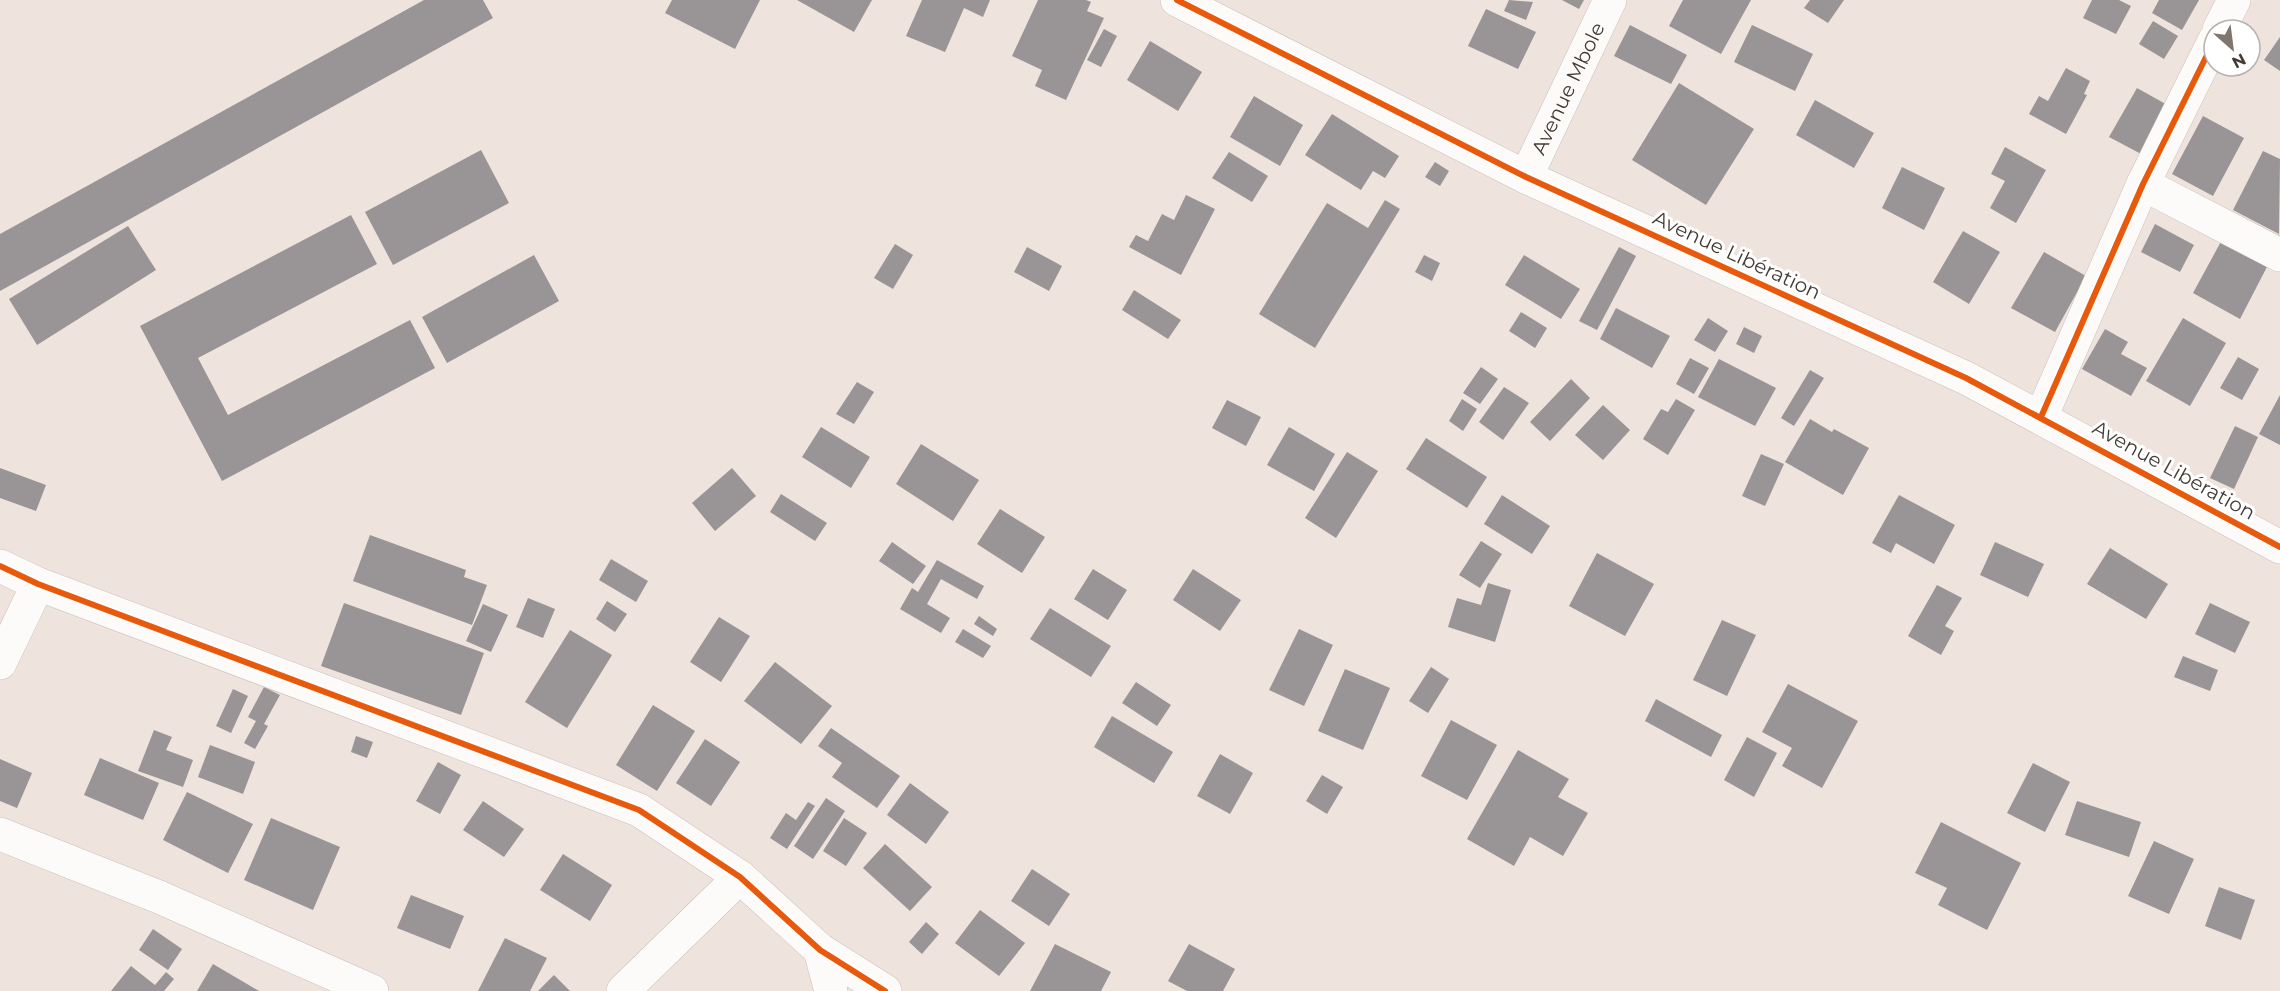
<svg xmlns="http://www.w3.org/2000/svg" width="2280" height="991" viewBox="0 0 2280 991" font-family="Montserrat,sans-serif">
	<rect width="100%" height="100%" fill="#efe3dd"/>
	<path fill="#999495" d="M424 0H483L493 18 0 291V234Z
		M672 0H760L735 49 665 13Z
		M797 0H872L854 32Z
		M922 0H990L983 17 964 8 945 52 906 36Z
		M1038 0H1086L1091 2 1087 11 1104 18 1066 100 1035 86 1042 70 1012 56Z
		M1509 0 1533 2 1526 20 1504 11Z
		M1562 0H1584L1579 9Z
		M1683 0H1751L1721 54 1669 26Z
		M1810 0H1844L1828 23 1804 8Z
		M2092 0H2119L2131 6 2116 34 2083 18Z
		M2159 0H2199L2182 30 2152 13Z
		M1486 9 1536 32 1518 69 1468 46Z
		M2153 21 2178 36 2164 59 2139 44Z
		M1630 25 1687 55 1671 84 1614 56Z
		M1752 25 1813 54 1795 91 1734 62Z
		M1104 29 1117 36 1101 67 1087 60Z
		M2280 37V71L2264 60Z
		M1150 41 1202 72 1178 111 1127 80Z
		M2066 68 2090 81 2084 94 2087 95 2066 134 2029 114 2039 96 2048 101Z
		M1679 83 1754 129 1706 205 1632 160Z
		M2137 88 2171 107 2143 155 2109 137Z
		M1254 96 1303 125 1280 166 1230 137Z
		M1815 100 1874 133 1854 168 1796 135Z
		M1332 114 1399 156 1385 178 1373 171 1361 190 1305 155Z
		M2203 116 2244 138 2213 196 2172 174Z
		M2005 147 2046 170 2016 223 1990 208 2005 181 1991 174Z
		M481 150 509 203 393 265 365 212Z
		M2263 151 2280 159 2279 234 2233 210Z
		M1229 152 1268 176 1252 202 1212 178Z
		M1435 162 1449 171 1440 186 1425 177Z
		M1902 167 1945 188 1924 230 1882 208Z
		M1186 195 1215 209 1181 275 1129 247 1136 235 1148 241 1162 214 1174 220Z
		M1385 200 1400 209 1315 348 1259 314 1327 203 1368 228Z
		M351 215 377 264 198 358 228 415 410 320 435 368 222 481 140 326Z
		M2155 224 2194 245 2180 272 2141 252Z
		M128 226 156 270 37 345 9 299Z
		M1963 231 2000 252 1969 304 1933 282Z
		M2224 236 2270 261 2240 319 2193 293Z
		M895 244 913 255 893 289 874 278Z
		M1027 247 1062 266 1049 291 1014 272Z
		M1619 247 1636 256 1597 330 1579 321Z
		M2044 252 2086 276 2055 332 2011 308Z
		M534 255 559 301 447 363 422 317Z
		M1424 255 1440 263 1432 281 1415 272Z
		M1524 255 1580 289 1561 319 1505 285Z
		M1134 290 1181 320 1168 339 1122 310Z
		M1616 308 1670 336 1652 368 1600 339Z
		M1521 312 1547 328 1535 348 1509 331Z
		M1708 318 1728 331 1715 352 1694 340Z
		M2183 318 2226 343 2190 406 2146 381Z
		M1744 327 1762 336 1754 353 1736 344Z
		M2105 329 2128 342 2121 354 2147 368 2131 396 2082 369Z
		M2238 357 2259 369 2242 400 2220 388Z
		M1690 358 1709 368 1694 394 1676 384Z
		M1719 359 1776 388 1755 426 1698 397Z
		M1481 367 1498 379 1480 404 1463 393Z
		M1810 370 1824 378 1794 426 1781 418Z
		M1571 379 1590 398 1550 441 1530 422Z
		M857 382 874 392 854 424 836 414Z
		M1504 387 1529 403 1503 440 1479 422Z
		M2280 395V445L2259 434Z
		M1462 399 1477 409 1463 431 1449 421Z
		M1676 399 1695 410 1668 455 1643 439 1661 409 1668 412Z
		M1227 400 1261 417 1246 446 1212 428Z
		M1603 405 1630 430 1603 460 1575 435Z
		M1810 419 1832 432 1834 429 1869 448 1843 495 1785 462Z
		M2235 426 2258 437 2234 489 2210 478Z
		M821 427 870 457 851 488 802 457Z
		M1289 427 1335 454 1314 491 1267 465Z
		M1426 438 1487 477 1467 508 1406 469Z
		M921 444 979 480 953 521 896 484Z
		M1347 452 1378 471 1336 538 1305 518Z
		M1761 454 1784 464 1765 506 1742 496Z
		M0 468 46 485 36 511 0 498Z
		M732 468 756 496 715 531 692 503Z
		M781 494 827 523 815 541 770 512Z
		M1502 495 1550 526 1532 554 1484 524Z
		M1899 495 1955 525 1934 564 1896 543 1891 553 1872 543Z
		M1000 509 1045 537 1022 573 977 544Z
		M370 535 466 570 464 577 487 585 472 625 353 581Z
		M1481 541 1502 554 1480 588 1459 575Z
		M892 542 926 566 913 584 879 561Z
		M1995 542 2044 564 2028 597 1980 575Z
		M2110 548 2168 584 2146 619 2087 584Z
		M1597 553 1654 584 1625 636 1569 606Z
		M611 559 648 581 636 602 599 580Z
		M937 560 984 586 977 599 941 579 927 604 950 618 941 633 900 609 912 588 918 592Z
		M1093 569 1127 590 1108 620 1074 599Z
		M1193 569 1241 600 1220 631 1173 600Z
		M1488 583 1511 590 1495 642 1448 627 1457 598 1481 605Z
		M1937 585 1962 598 1945 626 1954 631 1941 655 1908 636Z
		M528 598 555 609 543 638 516 627Z
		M607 601 627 614 615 632 596 619Z
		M344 603 484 653 461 715 321 666Z
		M2210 603 2250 622 2235 653 2195 634Z
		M483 604 508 615 491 652 466 641Z
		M1050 608 1111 646 1091 677 1030 639Z
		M979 616 997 629 993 636 974 624Z
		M719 617 750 636 721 682 690 662Z
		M1722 620 1756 635 1727 696 1693 680Z
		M963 629 991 646 983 658 955 642Z
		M1299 629 1333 645 1304 706 1269 690Z
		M570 630 612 655 567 728 525 702Z
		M2183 656 2218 670 2210 691 2174 677Z
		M775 662 832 706 801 744 744 701Z
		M1431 667 1449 679 1428 713 1409 701Z
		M1345 669 1390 688 1363 750 1318 731Z
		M1136 682 1171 705 1157 726 1122 703Z
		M1788 684 1858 721 1822 788 1782 766 1792 748 1762 732Z
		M264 687 280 695 264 724 268 726 255 749 244 743 256 721 248 717Z
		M233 689 248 696 231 733 216 726Z
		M1656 699 1722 735 1711 757 1645 721Z
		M653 705 695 731 657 791 616 765Z
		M1112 716 1173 752 1154 783 1094 747Z
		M1451 720 1497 745 1467 800 1421 776Z
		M831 728 900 776 877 808 832 777 842 763 818 746Z
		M154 730 172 737 166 750 193 760 183 787 138 771Z
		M356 736 373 742 367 758 351 752Z
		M1747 737 1777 753 1754 797 1724 780Z
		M705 739 740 762 711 806 676 783Z
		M210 745 255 762 243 794 198 777Z
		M1518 750 1569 779 1558 797 1588 813 1563 856 1530 837 1514 866 1467 839Z
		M1220 754 1253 773 1230 814 1197 796Z
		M100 758 159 783 143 820 84 795Z
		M0 759 32 773 17 808 0 801Z
		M438 762 461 775 440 814 416 801Z
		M2033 763 2070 782 2045 832 2007 813Z
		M1322 775 1343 787 1327 814 1306 801Z
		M910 783 949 812 926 844 887 815Z
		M187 792 253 824 228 873 163 840Z
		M826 798 845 811 813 859 794 846Z
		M483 801 524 829 504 857 463 830Z
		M2077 801 2141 822 2129 857 2065 835Z
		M808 802 815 806 787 849 770 838 786 813 796 820Z
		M271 818 340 847 313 910 244 880Z
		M844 818 867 833 846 866 823 851Z
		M1941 822 2021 863 1987 930 1938 905 1947 888 1915 873Z
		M2154 841 2194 859 2169 914 2128 896Z
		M885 844 932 887 910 911 863 868Z
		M563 854 612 885 590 921 540 890Z
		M1032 869 1070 894 1049 926 1011 901Z
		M2219 887 2255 900 2241 940 2205 926Z
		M411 895 464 916 450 949 397 928Z
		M980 910 1025 943 999 976 955 943Z
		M926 922 939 934 922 954 909 942Z
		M153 929 182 949 168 970 139 950Z
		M505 938 547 958 530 991H478Z
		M1055 944 1111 972 1101 991H1030Z
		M1189 944 1235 969 1223 991H1187L1168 981Z
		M213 964 259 991H197Z
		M131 966 155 985 166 972 174 979 164 991H111Z
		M554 975 570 991H538Z"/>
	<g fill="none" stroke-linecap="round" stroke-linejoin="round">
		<g stroke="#c9c0bb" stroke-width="34">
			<g id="minor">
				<path d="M1177 0 1526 177 1966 378 2280 547"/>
				<path d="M2219 30 2234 0"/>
				<path id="s1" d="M1526 177 1610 0"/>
				<path d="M2143 184 2280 255"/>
				<path d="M2041 417 2143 184 2214 41"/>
				<path d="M0 566 38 584 639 810 740 877 820 950 885 991"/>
				<path d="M0 663 38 584"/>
				<path d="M0 834 159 897 372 991"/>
				<path d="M820 950 831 991"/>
				<path d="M623 991 740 877"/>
			</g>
		</g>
		<use href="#minor" stroke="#fdfbfa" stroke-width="33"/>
		<g stroke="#fff" stroke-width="10">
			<path id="cycleway" d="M1177 0 1526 177 1966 378 2280 547
				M2041 417 2143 184 2214 41
				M0 566 38 584 639 810 740 877 820 950 885 991"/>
		</g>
		<use href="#cycleway" stroke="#e8590c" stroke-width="6"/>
	</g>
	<g text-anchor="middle" stroke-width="6" stroke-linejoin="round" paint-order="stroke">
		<g font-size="20" fill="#443b36" stroke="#fff">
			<text dy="7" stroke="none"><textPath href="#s1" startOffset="98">Avenue Mbole</textPath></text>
			<text transform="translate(1737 255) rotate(25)" y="7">Avenue Libération</text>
			<text transform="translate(2174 470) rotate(29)" y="7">Avenue Libération</text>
		</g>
	</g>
	<g transform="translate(2232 48) rotate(152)"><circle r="28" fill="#ffffff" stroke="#b4b1af" stroke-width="1.5"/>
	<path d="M0-4.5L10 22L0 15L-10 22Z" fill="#807670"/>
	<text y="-9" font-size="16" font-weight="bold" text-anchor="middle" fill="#443b36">N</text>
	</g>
</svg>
